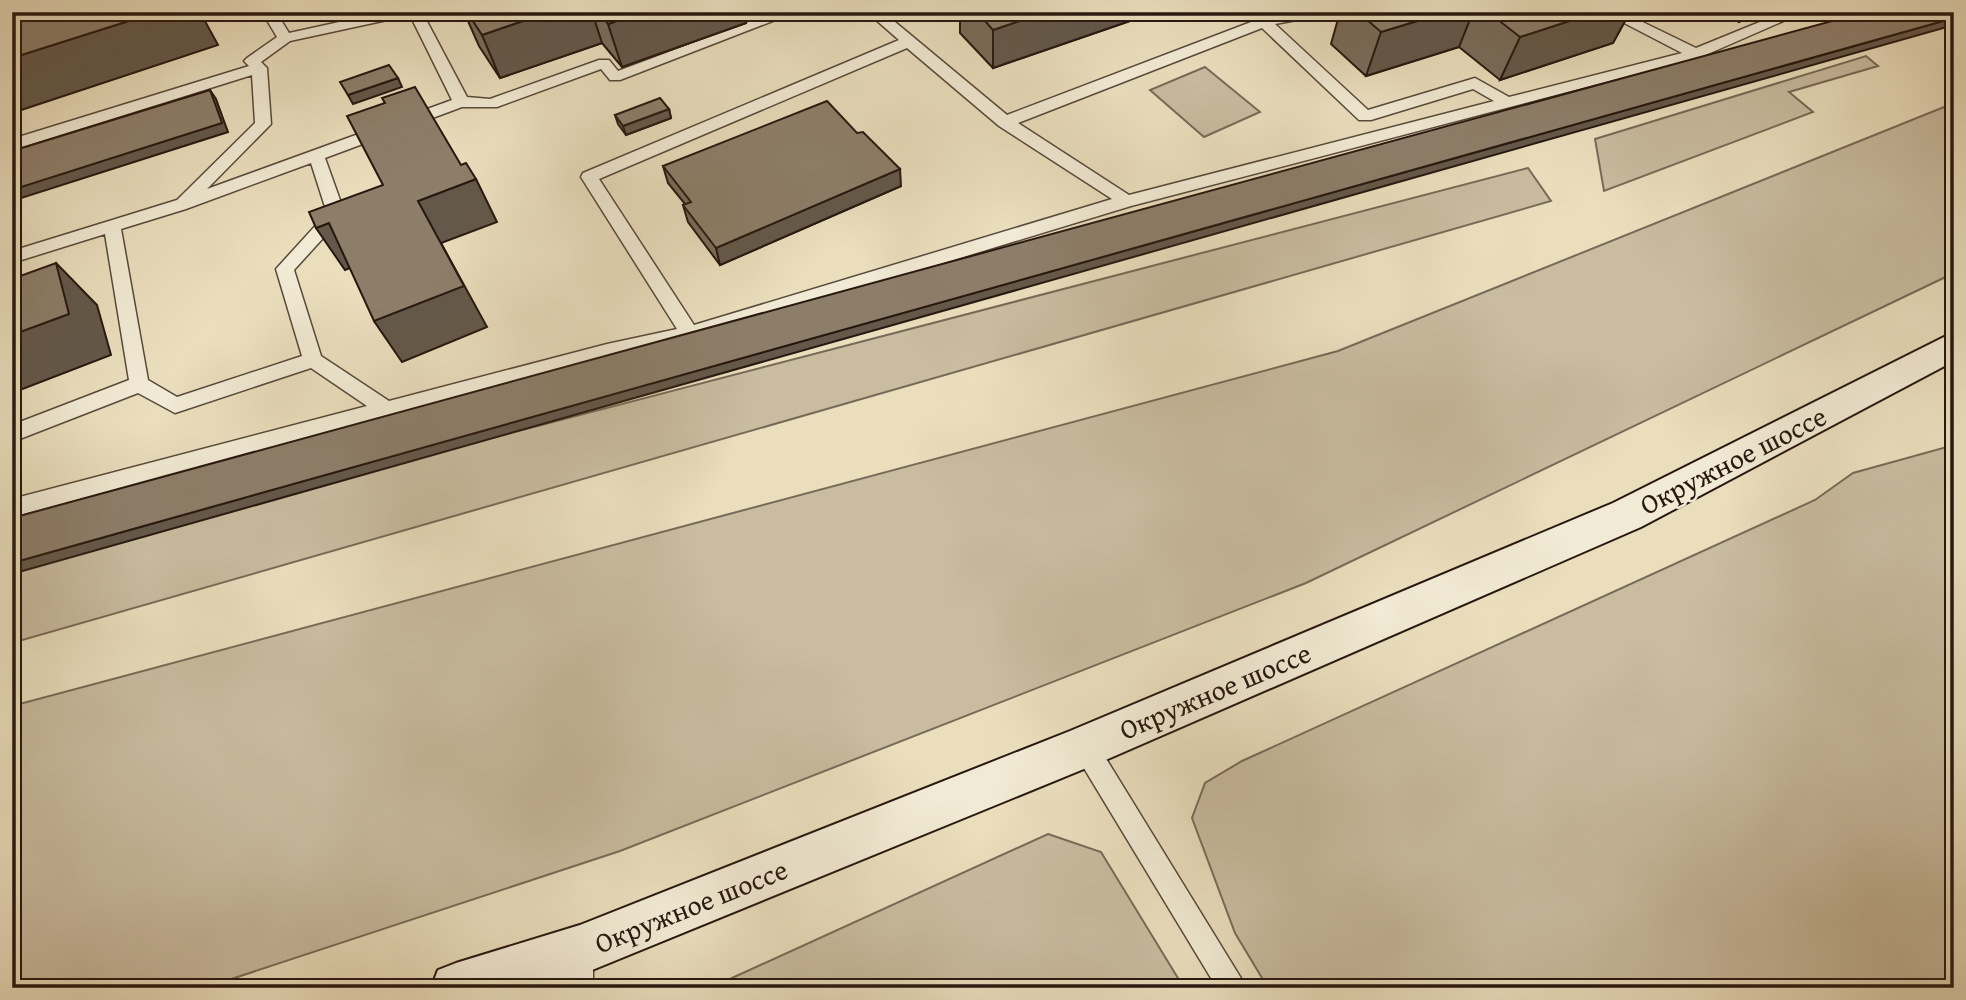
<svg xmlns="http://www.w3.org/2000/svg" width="1966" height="1000" viewBox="0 0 1966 1000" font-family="'Gentium Book Plus',serif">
	<rect width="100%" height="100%" fill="#eadebd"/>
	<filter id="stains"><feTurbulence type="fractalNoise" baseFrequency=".00286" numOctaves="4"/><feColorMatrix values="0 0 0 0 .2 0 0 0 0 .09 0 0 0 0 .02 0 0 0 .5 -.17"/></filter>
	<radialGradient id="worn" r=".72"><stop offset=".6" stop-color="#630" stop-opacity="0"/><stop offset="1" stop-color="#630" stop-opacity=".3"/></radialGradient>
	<path fill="#c9bca0" stroke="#786a58" stroke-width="2" d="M1866 56 1878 66 1789 92 1813 112 1604 191 1595 139Z
		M1205 67 1260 112 1204 137 1150 90Z
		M1954 103V273L1306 583 620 851 204 988H12V706L1338 351Z
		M1528 168 1551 201 12 643V563Z
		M1954 445V988H1268L1235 933 1192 818 1205 783 1242 761 1815 500 1853 473Z
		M1048 834 1101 852 1184 988H710Z"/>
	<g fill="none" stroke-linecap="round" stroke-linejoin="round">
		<g stroke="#58493b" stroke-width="3">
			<path id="service" d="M262 12H276L289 33 385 12H422L467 97 490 99 599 60H609L618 71 775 12H796L620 80H610L601 69 497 107H462L325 158 345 214 294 270 321 356 389 401 607 344 677 329 581 177 583 173 899 40 867 12H883L1007 115 1259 19 1293 12H1325L1318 16 1275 24 1368 110 1475 78 1509 97 1682 53 1603 12H1622L1696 48 1784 12H1804L1701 57 1131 206 690 340 607 358 12 517V499L367 406 311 368 175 413 138 393 12 442V425L129 380 105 234 12 263V251L177 200 255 123 252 75 12 150V139L249 66 244 61 247 58 277 37ZM410 15 452 100 207 189 271 124 267 68 261 62 290 41ZM1262 28 1359 120H1371L1473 89 1494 101 1129 195 1018 123ZM907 48 999 126 1112 199 694 325 599 179ZM311 163 327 213 276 269 302 356 177 397 148 380 121 229 186 209Z
				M1085 735 1094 739 1247 988H1217L1076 755 1073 747 1076 739Z
				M580 937 590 940 593 950V988H565L567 950 570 940Z"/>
		</g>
		<g stroke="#281710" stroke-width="4">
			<path id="secondary" d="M1954 332V361L1641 527 1101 762 580 975 538 988H431L438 970 456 963 580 925 1070 731 1613 503Z"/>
		</g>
		<use href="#service" fill="#f1ead4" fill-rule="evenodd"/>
		<use href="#secondary" fill="#f1ead4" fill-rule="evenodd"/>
	</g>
	<path fill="#796c5b" stroke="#281710" stroke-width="2" d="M464 12H744L746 23 622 67 602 43 500 78 479 46Z
		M960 12H1156L993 68 960 33Z
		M1340 12H1630L1613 43 1500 80 1459 47 1366 76 1331 44Z
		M1721 12H1757L1739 22Z
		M669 109 671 118 626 135 618 124 615 115Z
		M663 166 901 186 720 265 688 222 683 205 685 204 668 183Z"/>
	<path fill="#63584a" stroke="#281710" stroke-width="2" d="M157 12H200L218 45 12 113V58Z
		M549 12H592L602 43 500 78 482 35Z
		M642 12H744L746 23 622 67 608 24Z
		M1046 12H1156L993 68V30Z
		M1447 12H1473L1459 47 1366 76 1381 32Z
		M1597 12H1630L1613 43 1500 80 1520 37Z
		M1746 12H1757L1739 22 1745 13Z
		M1954 18V25L12 574V563Z
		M398 78 402 87 353 104 348 95Z
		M210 90 216 99 228 132 12 201V190Z
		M669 109 671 118 626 135 623 126Z
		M900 169 901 186 720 265 716 248Z
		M476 179 497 222 441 243 487 327 402 362 374 321 418 201Z
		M329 223 357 265 345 270 316 228Z
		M56 263 97 305 111 355 12 393V335Z"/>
	<path fill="#8d7e6a" stroke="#281710" stroke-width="2" d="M12 12H157L12 58Z
		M467 12H549L482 35Z
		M599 12H642L608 24Z
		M977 12H1046L993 30Z
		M1358 12H1447L1381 32Z
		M1488 12H1597L1520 37Z
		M1865 12H1954V18L12 563V518Z
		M389 65 398 78 348 95 340 82Z
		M415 87 461 165 466 163 476 179 418 201 464 286 374 321 329 223 316 228 309 212 383 185 347 116 385 103 382 98Z
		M210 90 222 123 12 190V151Z
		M660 98 669 109 623 126 615 115Z
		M827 101 857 133 863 132 900 169 716 248 683 205 691 202 663 166Z
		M56 263 69 314 12 335V279Z"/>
	<g text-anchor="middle" stroke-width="5" stroke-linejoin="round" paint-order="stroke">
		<g font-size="28" fill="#281710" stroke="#f1ead4">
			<text transform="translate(1733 460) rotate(-27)" y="10">Окружное шоссе</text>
			<text transform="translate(1215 691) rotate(-23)" y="10">Окружное шоссе</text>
			<text transform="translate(691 906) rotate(-22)" y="10">Окружное шоссе</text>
		</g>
	</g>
	<rect width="1966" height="1000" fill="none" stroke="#eadebd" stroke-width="42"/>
	<rect x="14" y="14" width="1938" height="972" fill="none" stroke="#281710" stroke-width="3.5"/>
	<rect x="21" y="21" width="1924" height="958" fill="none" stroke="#281710" stroke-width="2"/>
	<rect width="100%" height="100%" filter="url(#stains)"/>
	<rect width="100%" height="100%" fill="url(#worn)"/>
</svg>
